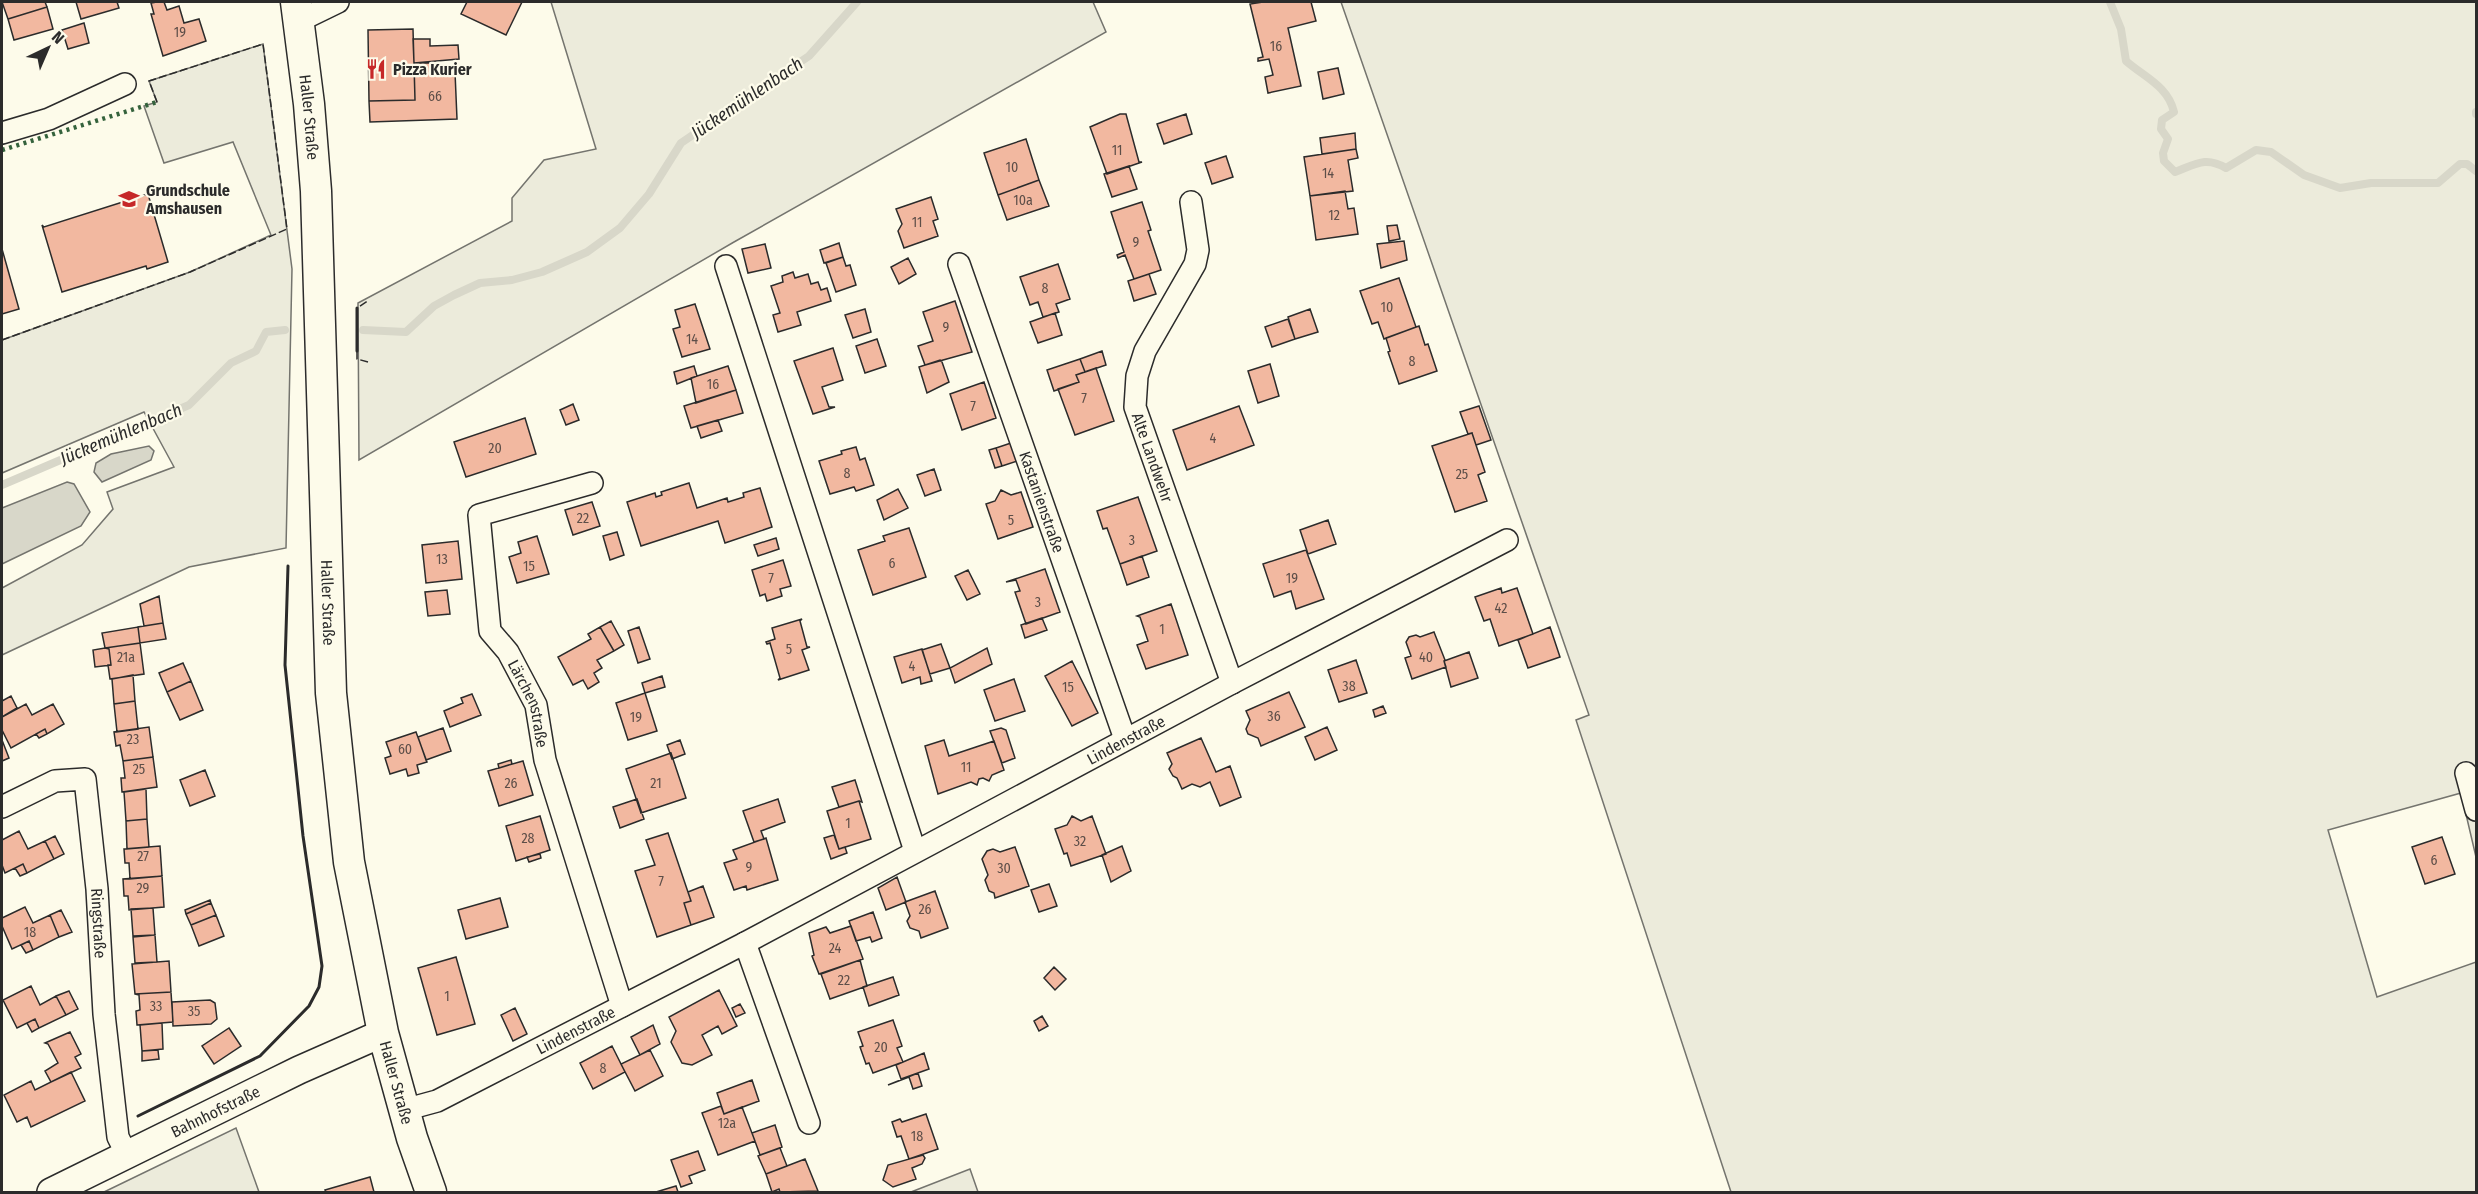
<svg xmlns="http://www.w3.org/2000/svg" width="2478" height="1194" viewBox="0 0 2478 1194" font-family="'Fira Sans Condensed',sans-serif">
	<rect width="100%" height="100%" fill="#fdfbea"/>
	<path fill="#ecebdb" stroke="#74746e" stroke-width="1.5" d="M551 2H1093L1106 32 734 242 359 460 358 303 512 221V198L544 160 596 149Z
		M1341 2H2476V857L2461 793 2328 830 2377 997 2476 962V1192H1731L1576 720 1589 715Z
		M263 44 292 269 286 548 189 567 2 655V588L82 545 113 509 107 492 174 467 144 412 2 473V340L190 272 271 235 233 142 164 163 144 106 157 102 149 81Z
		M236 1128 259 1192H104Z
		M970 1169 978 1192H911Z"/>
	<path fill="#d8d7c9" stroke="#74746e" stroke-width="1.5" d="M149 446 154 451 151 460 102 482 94 472 96 463 111 454Z
		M67 482 74 484 90 512 81 526 2 564V508Z"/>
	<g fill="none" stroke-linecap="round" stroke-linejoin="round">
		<path stroke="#d8d7c9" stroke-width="8" d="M2110 2 2121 29 2126 61C2144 77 2168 86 2174 112L2162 120 2161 129 2168 139 2163 153 2164 161 2175 172C2196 164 2206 156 2226 168L2256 150 2271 152 2304 175 2340 188 2371 183H2438L2460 164H2467L2476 171
			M2476 112V114
			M363 330 406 332 434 306 454 295 480 283 512 280 542 272 587 252 620 228 649 194 681 143 809 56 857 2
			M2 485 189 405 231 363 256 351 266 332 285 330"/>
	</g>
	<path fill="#f2b8a0" stroke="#2b2b2b" stroke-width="1.5" d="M2 2H45L47 7 8 19Z
		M76 2H117L119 8 81 19Z
		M157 2H164L167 10 179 6 184 23 199 19 206 41 163 56 151 14H154L151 3Z
		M467 2H522L506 35 461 14Z
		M1263 2H1311L1316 21 1288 28 1301 86 1268 93 1265 77 1273 75 1269 59 1258 61V58L1263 57 1250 4Z
		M47 7 53 29 14 40 8 19Z
		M84 23 89 43 68 49 62 30Z
		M413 29 415 100 369 101 368 30Z
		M413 39H430V46L458 45 459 59 414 63Z
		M414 63H431V73L455 72 457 119 370 122 369 101 415 100Z
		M1338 68 1344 94 1323 99 1318 72Z
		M1120 114H1126L1139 162H1142L1107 174 1090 127Z
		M1186 114 1192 134 1164 144 1157 124Z
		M1355 133 1356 149 1322 154 1320 138Z
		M1026 139 1039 180 998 195 984 153Z
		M1356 149 1358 158 1348 160 1353 191 1310 196 1304 157Z
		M1226 156 1233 177 1212 184 1205 163Z
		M1129 166 1137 189 1112 197 1104 174Z
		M1039 180 1049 206 1007 220 998 195Z
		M1345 191 1348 209 1354 208 1358 234 1316 240 1310 196Z
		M148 194 168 262 147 269 146 266 62 292 42 225 44 227Z
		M931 197 938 219 933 221 938 236 904 248 898 231 902 224 896 209Z
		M1142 202 1151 230 1148 231 1161 270 1134 279 1125 255 1118 258 1117 255 1124 252 1111 212Z
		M1397 225 1400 239 1389 241 1387 226Z
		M1404 241 1407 260 1381 268 1377 244Z
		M839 243 843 257 824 263 820 250Z
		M765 244 771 268 748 273 742 249Z
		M2 249 19 309 2 314Z
		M843 257 846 266 850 265 856 285 836 292 826 263Z
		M908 258 916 274 899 284 891 267Z
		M1058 264 1070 299 1056 304 1059 312 1043 317 1038 302 1030 305 1020 277Z
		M793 272 795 278 808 274 811 284 818 282 821 290 827 288 831 301 797 312 801 325 778 332 773 315 780 313 771 286 783 282 782 276Z
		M1149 274 1156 294 1134 301 1128 281Z
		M1399 278 1416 327 1384 339 1378 322 1372 324 1360 291Z
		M955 301 972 352 925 365 918 346 933 341 923 312Z
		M695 304 710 349 682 357 673 329 680 327 675 310Z
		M865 309 871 332 853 338 845 315Z
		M1310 309 1318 332 1295 339 1288 317Z
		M1055 313 1062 335 1038 343 1030 322Z
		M1288 319 1295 339 1272 347 1265 327Z
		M1419 326 1425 345 1428 344 1437 371 1399 384 1388 352 1390 351 1386 338Z
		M877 339 886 366 865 373 856 346Z
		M833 348 843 380 822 387 829 407H835L813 414 794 361Z
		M1102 351 1106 365 1085 372 1080 359Z
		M1080 359 1085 372 1076 375 1079 382 1054 391 1047 370Z
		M940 360 942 362 949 382 927 393 919 367Z
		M1270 364 1279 396 1258 403 1248 371Z
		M694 366 697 376 677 384 674 372Z
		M728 366 736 390 696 403 691 378Z
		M1096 368 1114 421 1075 435 1058 389 1079 382 1076 375Z
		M984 382 996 418 962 430 950 394Z
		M736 390 743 413 691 428 684 406Z
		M573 404 579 420 566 425 560 410Z
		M1239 406 1254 445 1187 470 1173 430Z
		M1479 406 1491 440 1476 445 1472 433 1468 434 1460 412Z
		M525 418 536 454 466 477 454 442Z
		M718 420 722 431 701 438 697 426Z
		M1472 433 1485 472 1478 475 1487 501 1455 512 1432 446Z
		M1014 442 1020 460 1002 466 996 448Z
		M856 447 860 460 865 458 874 485 856 491 854 487 830 494 819 461 842 454 841 451Z
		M996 448 1002 466 995 468 989 450Z
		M934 469 941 490 925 496 917 475Z
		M689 483 697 508 727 498 728 502 744 497 743 493 760 488 772 527 725 543 718 521 641 546 627 502 655 493 656 497 662 495 661 492Z
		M898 489 908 508 884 520 877 500Z
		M1001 490 1011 495 1021 492 1033 527 998 539 986 504 995 501Z
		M1138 497 1157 551 1120 564 1107 528 1103 529 1097 511Z
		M592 502 600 526 573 535 565 510Z
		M1328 520 1336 544 1308 554 1300 530Z
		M909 528 926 577 873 595 858 550 885 541 883 536Z
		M617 532 624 555 610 560 603 536Z
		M537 536 549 574 517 583 509 557 521 553 518 542Z
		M776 538 779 549 758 556 754 545Z
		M458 541 462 579 426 583 422 545Z
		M1306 550 1324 599 1296 609 1291 591 1274 597 1263 564Z
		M1142 556 1149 577 1127 585 1120 564Z
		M783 560 791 586 780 589 782 596 767 601 765 594 760 596 752 570Z
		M1045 569 1060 612 1026 624 1015 592 1020 591 1016 580 1006 582Z
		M968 570 980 594 967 600 955 576Z
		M1501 588 1502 593 1517 588 1533 634 1499 646 1490 619 1484 621 1475 597Z
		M447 590 450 614 428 616 425 592Z
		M159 596 163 623 144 626 140 604Z
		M1171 604 1188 655 1146 669 1137 645 1148 641 1140 617 1137 616Z
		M1042 618 1047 630 1025 638 1021 625Z
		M802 619 800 621 807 647H810L802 650 809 670 778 680 780 678 770 643 767 644 766 642 775 639 772 628Z
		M611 621 624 645 614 651 600 627Z
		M163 623 166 639 140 643 138 627Z
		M138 627 140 643 105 648 102 633Z
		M600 627 614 651 597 660 602 668 594 673 599 682 588 689 583 680 573 685 558 657 591 639 588 634Z
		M639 627 650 659 638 663 628 631Z
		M1550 627 1560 657 1528 668 1518 640Z
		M1434 632 1445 660 1444 661 1446 667 1412 679 1405 658 1411 656 1406 642 1409 637 1416 635 1420 637Z
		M140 643 144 674 110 679 108 665H111L109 649 105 648Z
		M941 644 950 668 930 674 922 650Z
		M105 648 109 649 111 665 95 667 93 650Z
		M987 648 992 664 955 683 950 668Z
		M922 649 932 681 921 684 920 677 902 683 894 657Z
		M1469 652 1478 678 1451 687 1444 661Z
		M1356 660 1367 693 1339 702 1328 670Z
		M1072 661 1098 713 1072 726 1045 676Z
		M183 663 191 681 167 692 159 673Z
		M133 675 135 701 114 704 112 679Z
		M662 676 665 687 645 693 642 683Z
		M1014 679 1025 711 995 721 984 690Z
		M191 681 203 710 180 720 167 692Z
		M1289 692 1305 727 1261 746 1258 738 1248 734 1246 729 1250 720 1246 711Z
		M645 693 657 731 628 740 616 703Z
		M472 694 481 715 450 727 444 711 463 703 461 698Z
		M11 696 17 708 2 717V701Z
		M135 701 138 729 117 732 114 704Z
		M26 704 32 715 53 704 64 724 47 734 45 729 11 748 2 730V717Z
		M1383 706 1386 713 1375 717 1373 710Z
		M149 727 153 757 123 761 120 745 116 746 114 732Z
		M1327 727 1337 750 1315 760 1305 737Z
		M443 728 451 751 426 760 418 737Z
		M1001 728 1006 730 1015 758 1002 763 990 731Z
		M45 729 47 734 39 738 36 734Z
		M416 732 427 762 417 765 419 773 408 776 406 769 390 774 385 758 391 756 386 742Z
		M1201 738 1216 772 1230 766 1241 797 1220 806 1210 782 1200 787 1192 784 1182 789 1177 778 1173 776 1169 769 1172 764 1167 753Z
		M2 740 9 758 2 761Z
		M680 740 685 754 672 759 667 745Z
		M944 740 949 756 994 741 1004 770 992 775 989 781 983 778 979 779 977 785 971 782 938 794 925 746Z
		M671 753 686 798 641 813 626 769Z
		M153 757 157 787 122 792 121 778H125L123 761Z
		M511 760 512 764 499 768 498 764Z
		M523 761 533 795 499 806 488 771Z
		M205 770 215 796 190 806 180 780Z
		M855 780 862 802 859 801 839 807 832 787Z
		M146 789 147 819 126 821 124 792Z
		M637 799 644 819 620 828 613 807Z
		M778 799 785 822 761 831 764 839 754 842 743 811Z
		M859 801 871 839 839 849 827 811Z
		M540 816 550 850 516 861 506 826Z
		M1072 816 1081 821 1092 816 1106 854 1071 866 1067 853 1064 854 1055 829 1067 825Z
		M147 819 149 847 127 849 126 821Z
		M19 831 28 849 45 841 54 859 27 873 23 864 5 873 2 865V840Z
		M668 833 691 901 684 903 691 925 657 937 635 871 655 865 646 840Z
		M834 835 839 849 845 847 847 853 831 859 824 838Z
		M55 836 64 854 54 859 45 841Z
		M2442 837 2455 874 2425 884 2412 847Z
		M766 838 778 880 747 890 746 886 734 890 724 863 737 859 733 850Z
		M160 846 162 876 130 879 129 863H125L124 849Z
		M1122 846 1131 871 1111 882 1102 855Z
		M1015 847 1029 886 995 898 994 893 989 891 985 880 988 875 982 859 987 851 993 849 1000 852Z
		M540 854 541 858 529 862 527 857Z
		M23 864 27 873 20 876 15 868Z
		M162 876 164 907 129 910 128 896H124L123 879Z
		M897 877 906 902 886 910 878 888Z
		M1049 884 1057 906 1039 912 1031 890Z
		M703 886 714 917 691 925 684 903 691 901 688 892Z
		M935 891 948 928 921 938 919 931 910 928 907 921 910 916 905 902Z
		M500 898 508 927 466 939 458 910Z
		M210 900 211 903 186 914 185 910Z
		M211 903 216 915 191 925 186 914Z
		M25 907 33 923 50 915 59 937 33 950 29 941 12 949 2 926V918Z
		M153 908 155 935 133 936 131 909Z
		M61 910 72 932 59 937 50 915Z
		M873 912 882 938 872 942 870 937 856 941 849 921Z
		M216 915 224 936 199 946 191 925Z
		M851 926 863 959 819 974 812 956 814 955 809 933 826 927 830 933Z
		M155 935 157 962 135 963 133 937Z
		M29 941 33 950 26 953 21 945Z
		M456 957 475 1024 437 1035 418 968Z
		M860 960 867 986 830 999 821 974Z
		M169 961 171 992 135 994 132 964Z
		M1054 967 1066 979 1055 990 1044 978Z
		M893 977 899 995 869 1006 863 987Z
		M31 986 40 1005 56 996 66 1015 39 1028 35 1019 17 1028 3 1000Z
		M719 990 737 1026 722 1034 718 1026 702 1035 712 1055 692 1065 682 1063 671 1042 676 1031 669 1017Z
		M69 991 78 1009 66 1015 56 996Z
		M171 992 173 1022 137 1025 136 1011 140 1010 139 995 135 994Z
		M210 1000 215 1003 217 1019 211 1024 173 1026 172 1002Z
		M740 1004 745 1013 736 1017 732 1008Z
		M515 1008 527 1034 513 1041 501 1015Z
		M1042 1016 1048 1026 1039 1031 1034 1021Z
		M35 1019 39 1028 32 1032 27 1023Z
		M893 1020 902 1046 897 1048 903 1062 873 1073 869 1063 866 1064 860 1047 863 1046 858 1032Z
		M162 1023 163 1049 142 1051 140 1025Z
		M653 1025 660 1044 640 1055 631 1037Z
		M229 1028 241 1046 214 1064 202 1046Z
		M70 1032 81 1054 75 1057 81 1068 51 1082 45 1071 58 1063 48 1044 45 1043Z
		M612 1046 625 1072 593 1089 580 1063Z
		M158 1050 159 1059 142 1061V1051Z
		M650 1050 663 1076 635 1091 621 1064Z
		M924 1053 929 1069 901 1079 896 1065Z
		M71 1072 85 1101 31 1127 27 1117 17 1122 4 1095 31 1081 35 1090Z
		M918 1073 922 1086 913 1089 909 1077 888 1085Z
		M752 1080 759 1101 724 1114 717 1093Z
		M721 1106 724 1114 742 1107 755 1141 718 1155 702 1113Z
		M926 1114 938 1149 909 1159 901 1136 897 1137 892 1122 900 1119 902 1122Z
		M775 1125 782 1147 760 1155 752 1133Z
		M780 1148 787 1166 766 1174 758 1156Z
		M698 1151 705 1170 689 1176 692 1183 681 1187 671 1160Z
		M923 1155 925 1158 922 1164 912 1168 916 1179 893 1187 883 1180 888 1165Z
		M805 1159 818 1191 780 1192 779 1189 772 1192 766 1174Z
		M370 1177 374 1192H326L325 1190Z
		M676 1186 678 1192H656Z"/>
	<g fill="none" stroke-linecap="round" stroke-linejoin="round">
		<g stroke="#2b2b2b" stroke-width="24">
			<g id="minor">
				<path d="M299 21 338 2"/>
				<path d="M2 133 49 119 125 84"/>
				<path id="s1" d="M1191 202 1198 250 1195 264 1145 351 1137 376 1135 407 1232 683"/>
				<path id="s2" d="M959 264 1125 739"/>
				<path d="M726 266 915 851"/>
				<path id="s3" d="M592 483 479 515 490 631 508 652 536 705 545 760 622 1006"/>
				<path d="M2466 773 2476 810"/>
				<path id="s4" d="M2 807 55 781 85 779 97 889 104 1014 118 1137 127 1155"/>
				<path d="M745 943 809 1123"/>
				<path id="s5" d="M404 1110 437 1101 745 943 1232 683 1507 540"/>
			</g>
		</g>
		<g stroke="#2b2b2b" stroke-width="30">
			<g id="tertiary">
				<path id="s6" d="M51 1192 299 1070 383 1033"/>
			</g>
		</g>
		<g stroke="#2b2b2b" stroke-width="33">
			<g id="secondary">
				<path id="s7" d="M296 2 309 104 316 191 331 693 349 862 383 1033 412 1138 431 1192"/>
			</g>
		</g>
		<use href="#minor" stroke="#fdfbea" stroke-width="21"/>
		<use href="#tertiary" stroke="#fdfbea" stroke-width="27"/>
		<use href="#secondary" stroke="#fdfbea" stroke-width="30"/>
		<path stroke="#34623c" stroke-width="4.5" stroke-dasharray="3 4.5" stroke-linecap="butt" d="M2 150 157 102"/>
		<path stroke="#2b2b2b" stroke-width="1.5" stroke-dasharray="8 3" stroke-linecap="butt" d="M2 340 190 272 287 229 263 44 149 81 157 102
			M368 362 357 359V308L369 300"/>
		<path stroke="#2b2b2b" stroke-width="3" d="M357 308V351
			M138 1116 260 1056 309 1006 319 987 322 966 303 836 285 665 288 566"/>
	</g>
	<defs>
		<g id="restaurant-bare" transform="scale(1.62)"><path d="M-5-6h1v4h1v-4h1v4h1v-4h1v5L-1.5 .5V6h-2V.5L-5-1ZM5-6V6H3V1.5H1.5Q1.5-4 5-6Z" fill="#c62828" stroke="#fdfbea" stroke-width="2.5" paint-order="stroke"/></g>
		<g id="school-bare" transform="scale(1.62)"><path d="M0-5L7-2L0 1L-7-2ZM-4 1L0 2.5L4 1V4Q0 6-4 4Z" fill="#c62828" stroke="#fdfbea" stroke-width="2.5" paint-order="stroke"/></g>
	</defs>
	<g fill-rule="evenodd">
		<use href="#restaurant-bare" x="376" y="69"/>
		<use href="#school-bare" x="129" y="199"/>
	</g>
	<g text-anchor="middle" stroke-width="4.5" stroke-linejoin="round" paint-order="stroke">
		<g font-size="14" fill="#5d4e48">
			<text x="180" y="37">19</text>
			<text x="1276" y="51">16</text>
			<text x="435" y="101">66</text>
			<text x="1117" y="155">11</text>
			<text x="1012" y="172">10</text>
			<text x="1328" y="178">14</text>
			<text x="1023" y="205">10a</text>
			<text x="1334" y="220">12</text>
			<text x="917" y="227">11</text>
			<text x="1136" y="247">9</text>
			<text x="1045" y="293">8</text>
			<text x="1387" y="312">10</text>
			<text x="946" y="332">9</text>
			<text x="692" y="344">14</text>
			<text x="1412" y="366">8</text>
			<text x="713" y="389">16</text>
			<text x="1084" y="403">7</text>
			<text x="973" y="411">7</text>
			<text x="1213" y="443">4</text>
			<text x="495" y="453">20</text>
			<text x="847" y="478">8</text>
			<text x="1462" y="479">25</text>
			<text x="583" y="523">22</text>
			<text x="1011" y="525">5</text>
			<text x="1132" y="545">3</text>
			<text x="442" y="564">13</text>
			<text x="892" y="568">6</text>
			<text x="529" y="571">15</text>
			<text x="771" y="583">7</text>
			<text x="1292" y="583">19</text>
			<text x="1038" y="607">3</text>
			<text x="1501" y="613">42</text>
			<text x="1162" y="634">1</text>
			<text x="789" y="654">5</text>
			<text x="126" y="662">21a</text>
			<text x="1426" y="662">40</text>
			<text x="912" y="671">4</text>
			<text x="1349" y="691">38</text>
			<text x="1068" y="692">15</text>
			<text x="1274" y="721">36</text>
			<text x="636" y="722">19</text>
			<text x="133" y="744">23</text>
			<text x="405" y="754">60</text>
			<text x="966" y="772">11</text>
			<text x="139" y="774">25</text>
			<text x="511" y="788">26</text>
			<text x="656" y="788">21</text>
			<text x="848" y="828">1</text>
			<text x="528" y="843">28</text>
			<text x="1080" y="846">32</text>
			<text x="143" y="861">27</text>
			<text x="2434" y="865">6</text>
			<text x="749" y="872">9</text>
			<text x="1004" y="873">30</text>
			<text x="661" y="886">7</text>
			<text x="143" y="893">29</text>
			<text x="925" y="914">26</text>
			<text x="30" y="937">18</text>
			<text x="835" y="953">24</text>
			<text x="844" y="985">22</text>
			<text x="447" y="1001">1</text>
			<text x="156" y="1011">33</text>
			<text x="194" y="1016">35</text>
			<text x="881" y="1052">20</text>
			<text x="603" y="1073">8</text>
			<text x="727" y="1128">12a</text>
			<text x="917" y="1141">18</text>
		</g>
		<g font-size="16" font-weight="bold" fill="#2b2b2b" stroke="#fdfbea" text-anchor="start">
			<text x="393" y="75">Pizza Kurier</text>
			<text x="146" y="196">Grundschule<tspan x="146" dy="18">Amshausen</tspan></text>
		</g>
		<g font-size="16" fill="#2b2b2b" stroke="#fdfbea">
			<text dy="6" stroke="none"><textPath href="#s7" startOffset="116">Haller Straße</textPath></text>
			<text dy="6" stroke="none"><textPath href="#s1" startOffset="274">Alte Landwehr</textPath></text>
			<text dy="6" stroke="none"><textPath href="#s2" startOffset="252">Kastanienstraße</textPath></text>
			<text dy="6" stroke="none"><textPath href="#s7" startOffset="602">Haller Straße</textPath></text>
			<text dy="6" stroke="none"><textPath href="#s3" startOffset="318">Lärchenstraße</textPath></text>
			<text dy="6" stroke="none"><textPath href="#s5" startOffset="812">Lindenstraße</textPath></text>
			<text dy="6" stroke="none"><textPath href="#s4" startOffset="234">Ringstraße</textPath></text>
			<text dy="6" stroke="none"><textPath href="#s5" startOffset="190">Lindenstraße</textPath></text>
			<text dy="6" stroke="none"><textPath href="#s7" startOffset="1088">Haller Straße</textPath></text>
			<text dy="6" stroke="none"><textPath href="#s6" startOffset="183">Bahnhofstraße</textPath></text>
		</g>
		<g font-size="18" font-style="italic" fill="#2b2b2b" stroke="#fdfbea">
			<text transform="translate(747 98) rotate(-34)" y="6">Jückemühlenbach</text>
			<text transform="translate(121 434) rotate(-23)" y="6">Jückemühlenbach</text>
		</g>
	</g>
	<rect width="2478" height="1194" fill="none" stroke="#2b2b2b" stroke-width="6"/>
	<g transform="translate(48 48) rotate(44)" stroke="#fdfbea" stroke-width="4.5" paint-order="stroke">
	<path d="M0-4.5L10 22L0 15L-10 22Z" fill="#2b2b2b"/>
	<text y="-9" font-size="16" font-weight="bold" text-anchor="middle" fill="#2b2b2b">N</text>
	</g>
</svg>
